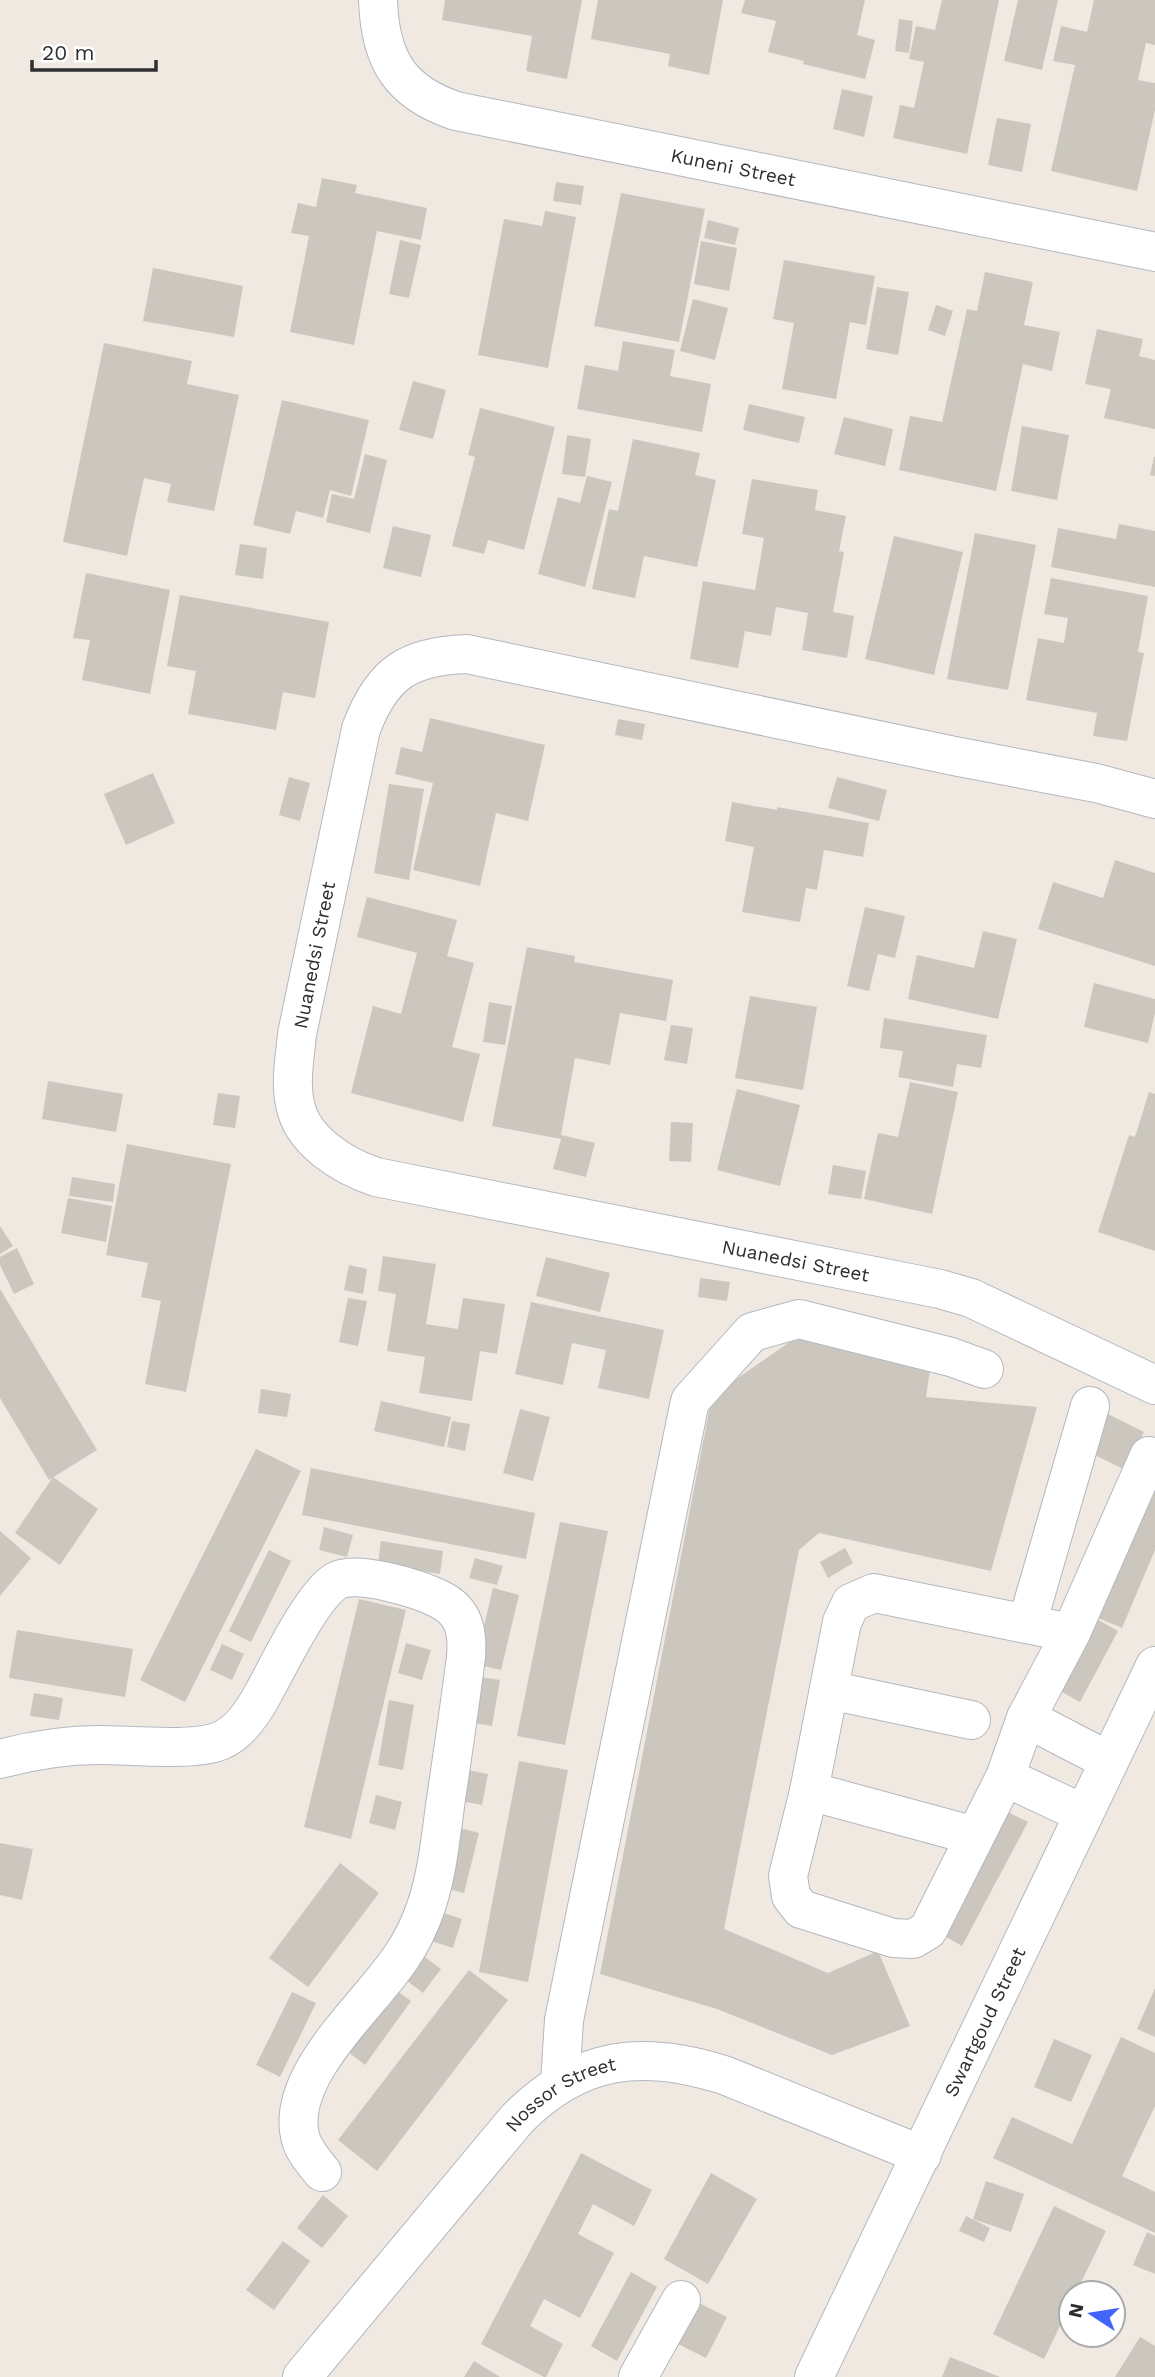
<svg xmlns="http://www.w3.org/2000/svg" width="1155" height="2377" viewBox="0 0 1155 2377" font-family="'Work Sans',sans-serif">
	<rect width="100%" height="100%" fill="#efe9e1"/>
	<path fill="#cbc7bf" d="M445 0H582L567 79 526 71 532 36 442 20Z
		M598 0H723L709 75 668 66 670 54 591 39Z
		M745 0H865L857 35 875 40 865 79 803 64 804 61 768 52 776 21 741 13Z
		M942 0H999L967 154 893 138 900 105 914 108 924 62 909 59 916 26 935 30Z
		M1018 0H1058L1042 70 1004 61Z
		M1094 0H1155V45L1146 43 1138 80 1155 83V110L1137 191 1051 171 1075 65 1053 61 1061 26 1087 32Z
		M899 19 913 21 909 53 895 51Z
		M842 89 873 96 864 137 833 129Z
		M997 118 1031 124 1022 172 988 165Z
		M322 178 357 185 355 193 427 208 421 240 377 231 354 345 290 332 309 236 291 233 298 203 316 207Z
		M556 182 584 186 581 205 553 201Z
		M621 193 705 209 679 342 594 326Z
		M545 211 576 217 548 368 478 355 504 219 542 226Z
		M708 220 739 228 735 245 704 238Z
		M400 240 421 245 409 298 389 294Z
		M701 241 737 248 729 291 694 284Z
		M784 260 875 276 866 325 850 322 836 399 782 389 794 323 773 319Z
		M153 268 243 286 234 337 143 321Z
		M985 272 1033 282 1024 325 1060 332 1052 371 1023 364 996 491 899 470 910 416 942 422 967 309 977 311Z
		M877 287 909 292 898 355 866 349Z
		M693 299 728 308 715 360 680 351Z
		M936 305 953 311 945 336 928 330Z
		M1097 329 1143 339 1139 356 1155 360V429L1104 418 1111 389 1085 384Z
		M623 341 675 350 670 376 711 384 702 432 577 409 585 365 618 371Z
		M104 343 192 361 187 384 239 395 214 511 167 502 171 484 144 478 127 556 63 542Z
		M413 381 446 390 433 439 399 430Z
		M282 400 369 420 351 496 330 490 323 518 296 511 290 534 253 525Z
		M749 404 805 417 799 443 743 430Z
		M480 408 555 427 524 550 488 540 484 554 452 546 475 457 468 455Z
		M844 417 893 429 885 466 834 454Z
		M1022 426 1069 435 1057 500 1011 491Z
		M567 435 591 439 585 477 562 474Z
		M633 439 700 453 695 475 716 480 697 567 644 556 635 598 592 589 609 509 618 511Z
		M365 454 387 460 370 533 326 522 332 494 354 499Z
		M1154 457H1155V476L1150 475Z
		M587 476 612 482 585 587 538 574 558 497 580 503Z
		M752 479 818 490 815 510 846 516 839 551 844 552 833 612 854 616 847 658 802 650 808 613 776 607 771 636 745 631 738 668 690 659 703 581 755 590 764 538 742 534Z
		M1119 524 1155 531V587L1051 567 1058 528 1116 539Z
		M393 526 431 535 421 577 383 568Z
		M975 533 1036 545 1008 690 947 679Z
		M894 536 963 552 934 675 865 659Z
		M240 544 267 548 263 579 235 575Z
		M86 573 170 590 150 694 82 680 90 640 73 638Z
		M1051 578 1148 596 1138 652 1144 653 1127 741 1093 736 1097 713 1026 700 1038 638 1064 643 1068 618 1044 614Z
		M180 595 329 622 315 698 283 692 276 730 188 714 196 671 167 666Z
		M430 718 545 745 528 821 496 813 480 886 413 870 433 783 395 774 401 747 422 752Z
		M618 719 645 724 642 740 615 735Z
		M153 773 175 823 126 845 104 794Z
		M289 777 310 783 300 821 279 815Z
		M837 777 887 790 879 821 828 808Z
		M389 784 424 789 409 880 374 873Z
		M732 802 777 810V807L869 823 863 857 824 850 817 890 806 888 800 922 742 912 754 847 725 841Z
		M1115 860 1155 873V966L1038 929 1053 882 1103 898Z
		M367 897 457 920 447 956 474 963 452 1047 480 1054 463 1122 351 1093 373 1006 401 1014 417 953 357 937Z
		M865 907 905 916 895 958 878 954 869 991 847 986Z
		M983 931 1017 939 998 1019 908 999 917 955 974 968Z
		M527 947 575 956 574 962 673 980 666 1021 620 1013 610 1065 575 1058 561 1135 595 1143 586 1177 553 1169 561 1139 492 1126Z
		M1094 983 1155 999V1013L1148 1043 1084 1027Z
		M750 996 817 1007 803 1090 735 1078Z
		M489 1002 512 1006 505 1045 483 1042Z
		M884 1018 987 1035 981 1068 957 1064 953 1087 898 1077 903 1051 880 1048Z
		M671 1025 693 1028 687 1064 664 1060Z
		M48 1081 123 1094 116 1132 42 1119Z
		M910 1082 958 1092 932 1214 864 1199 878 1133 898 1137Z
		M737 1089 800 1105 780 1186 717 1170Z
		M1149 1092 1155 1094V1251L1098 1232 1129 1135 1135 1137Z
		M218 1093 240 1096 235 1128 213 1125Z
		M671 1122 693 1123 691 1162 669 1161Z
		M127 1144 231 1164 186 1392 145 1384 161 1301 141 1297 148 1263 106 1255Z
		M833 1165 866 1171 861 1199 828 1194Z
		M72 1177 115 1184 113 1202 69 1196Z
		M68 1198 112 1206 106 1242 61 1233Z
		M0 1226 13 1246 0 1254Z
		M17 1248 34 1284 14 1294 0 1265V1257Z
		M383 1256 436 1264 426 1324 458 1329 463 1298 505 1304 497 1354 480 1351 472 1401 419 1393 425 1357 387 1351 396 1294 378 1291Z
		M546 1257 610 1273 600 1312 536 1296Z
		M349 1265 367 1269 363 1294 344 1290Z
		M700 1278 730 1282 727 1301 698 1297Z
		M0 1289 97 1450 49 1480 0 1398Z
		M348 1298 367 1301 358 1346 339 1342Z
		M531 1302 664 1330 649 1399 598 1388 606 1350 572 1343 563 1385 515 1374Z
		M804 1332 931 1363 926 1397 1037 1407 991 1571 819 1533 799 1550 724 1929 828 1973 878 1951 910 2026 832 2055 717 2009 600 1974 712 1396Z
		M261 1389 291 1394 287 1417 258 1413Z
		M381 1401 451 1417 444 1447 374 1431Z
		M520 1409 550 1417 533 1481 503 1473Z
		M1100 1410 1144 1432 1125 1470 1081 1448Z
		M452 1421 470 1424 465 1451 447 1447Z
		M256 1449 301 1471 185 1702 140 1680Z
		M311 1468 535 1513 526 1559 302 1515Z
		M53 1477 98 1509 60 1565 15 1533Z
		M1155 1486V1550L1122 1628 1089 1614Z
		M560 1522 608 1531 565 1745 517 1736Z
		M324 1527 353 1535 347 1557 319 1550Z
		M0 1531 31 1558 0 1596Z
		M381 1541 443 1551 440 1574 378 1564Z
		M845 1548 853 1563 828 1578 820 1562Z
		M269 1550 291 1561 251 1642 229 1631Z
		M475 1558 503 1566 497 1585 469 1578Z
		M493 1588 519 1595 501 1670 475 1664Z
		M359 1599 406 1610 351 1839 304 1827Z
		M1091 1616 1118 1631 1080 1702 1053 1687Z
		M17 1630 133 1649 125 1697 9 1678Z
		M406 1643 431 1650 422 1680 398 1673Z
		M222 1644 244 1654 232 1680 210 1670Z
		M475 1676 500 1680 492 1726 467 1722Z
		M34 1693 63 1698 59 1720 30 1716Z
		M389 1700 414 1705 403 1770 378 1765Z
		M519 1761 568 1770 528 1982 479 1972Z
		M462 1769 488 1774 482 1805 456 1800Z
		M376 1795 402 1802 395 1830 369 1823Z
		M1004 1810 1028 1822 962 1946 939 1933Z
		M456 1827 479 1833 464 1893 441 1887Z
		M0 1843 33 1849 22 1900 0 1895Z
		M340 1863 379 1893 308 1987 269 1958Z
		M438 1911 462 1919 453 1948 428 1940Z
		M418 1952 441 1969 423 1993 401 1976Z
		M469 1970 508 2000 377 2171 338 2140Z
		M388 1984 411 2001 365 2065 343 2048Z
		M1155 1988V2037L1137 2029Z
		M292 1992 316 2003 280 2077 256 2065Z
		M1121 2037 1155 2053V2106L1122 2176 1155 2192V2233L993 2158 1012 2117 1072 2144Z
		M1054 2039 1092 2055 1071 2102 1034 2087Z
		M581 2153 652 2190 634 2226 593 2204 578 2234 614 2253 580 2318 544 2299 530 2326 563 2344 546 2377H544L481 2344Z
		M711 2173 757 2199 708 2284 664 2259Z
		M986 2181 1024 2194 1011 2232 973 2219Z
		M323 2195 348 2216 322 2248 297 2228Z
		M1054 2206 1106 2231 1076 2293H1071V2303L1044 2359 993 2334Z
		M966 2216 990 2228 984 2242 959 2231Z
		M1147 2232 1155 2236V2274L1133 2265Z
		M283 2241 310 2261 274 2310 246 2290Z
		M631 2272 657 2287 617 2361 591 2346Z
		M699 2303 727 2317 706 2358 678 2344Z
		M1140 2337 1155 2346V2377H1115Z
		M950 2357 1000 2377H942Z
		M474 2361 500 2377H464Z"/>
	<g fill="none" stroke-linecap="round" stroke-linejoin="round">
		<g stroke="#b4b7c1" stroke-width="40">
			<g id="minor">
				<path id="s1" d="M378 0C380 59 399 92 456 111L1155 252"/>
				<path id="s2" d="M1155 799 1096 783 954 756 467 654C408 656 382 673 361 729L297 1034C295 1057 290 1081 295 1104 302 1141 343 1166 376 1177L940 1289 971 1298 1155 1385"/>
				<path d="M1027 1624 1090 1406"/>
				<path d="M1071 1633 874 1593 851 1603 842 1622 809 1791 788 1876 791 1896 801 1909 893 1938 913 1939 928 1930 1005 1777 1026 1718 1071 1633 1149 1456"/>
				<path d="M829 1690 971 1720"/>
				<path d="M1026 1718 1109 1761"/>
				<path d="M0 1759C33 1750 66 1745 100 1745 130 1745 197 1752 222 1740 240 1732 255 1709 264 1692 279 1665 311 1597 336 1581 355 1569 419 1589 439 1599 464 1611 468 1631 466 1657 460 1704 453 1752 446 1799 441 1834 438 1870 427 1904 421 1922 413 1940 402 1956 370 2005 286 2074 300 2136 303 2150 313 2161 322 2172"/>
				<path d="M1005 1777 1084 1814"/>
				<path d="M809 1791 975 1836"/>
				<path d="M560 2083 564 2020 690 1401 752 1332 799 1319 951 1357 984 1369"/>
				<path id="s3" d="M302 2377 517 2119C579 2056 642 2049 724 2075L922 2155"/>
				<path d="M638 2377 681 2300"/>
				<path id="s4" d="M814 2377 1155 1666"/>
			</g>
		</g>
		<use href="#minor" stroke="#fff" stroke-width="38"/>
	</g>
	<g text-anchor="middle" stroke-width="7" stroke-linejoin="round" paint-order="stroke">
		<g font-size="19" fill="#2e2e2e" stroke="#fff">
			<text dy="7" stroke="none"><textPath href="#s1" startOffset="430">Kuneni Street</textPath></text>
			<text transform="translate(314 955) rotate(-79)" y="7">Nuanedsi Street</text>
			<text dy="7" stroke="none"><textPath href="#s2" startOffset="1768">Nuanedsi Street</textPath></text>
			<text dy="7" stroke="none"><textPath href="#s4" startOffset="394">Swartgoud Street</textPath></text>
			<text dy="7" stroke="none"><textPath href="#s3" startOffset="387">Nossor Street</textPath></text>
		</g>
	</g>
	<g transform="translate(1092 2314) rotate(282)"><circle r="33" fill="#ffffff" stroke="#ababab" stroke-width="2"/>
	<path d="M0-5L12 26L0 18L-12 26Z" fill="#4264fb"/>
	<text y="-10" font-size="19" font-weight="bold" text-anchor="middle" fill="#2e2e2e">N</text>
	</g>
	<path d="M32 60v10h124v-10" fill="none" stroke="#2e2e2e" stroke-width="3.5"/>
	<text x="42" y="60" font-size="21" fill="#2e2e2e" stroke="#ffffff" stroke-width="5" paint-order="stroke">20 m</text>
</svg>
